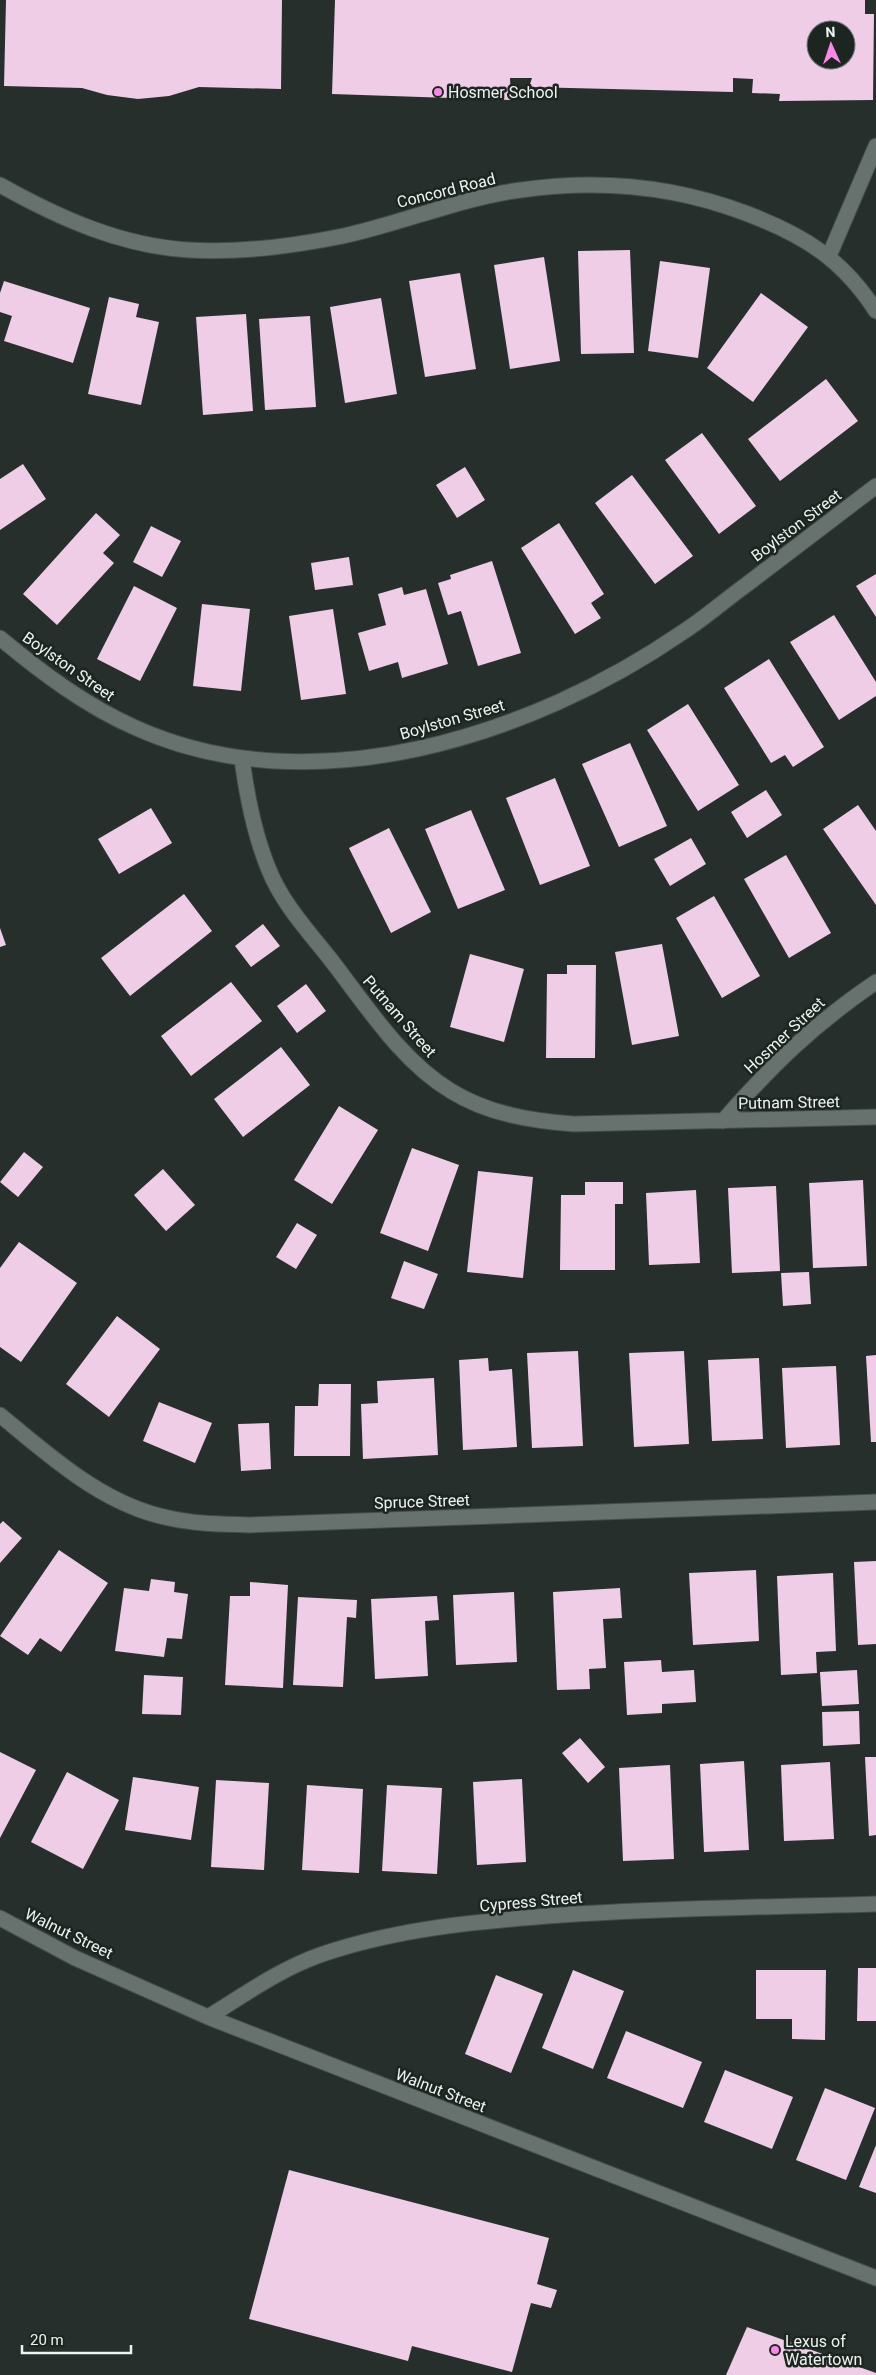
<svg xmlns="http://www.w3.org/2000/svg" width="876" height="2375" viewBox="0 0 876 2375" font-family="Roboto,sans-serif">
	<rect width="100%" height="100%" fill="#262f2b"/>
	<path fill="#efcde7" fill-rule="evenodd" d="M6 0H282L281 89 199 87 169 96 138 99 107 95 82 88 4 86Z
		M335 0H865V14H874L873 100 779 101 780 94 752 93 753 79 733 78V92L529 87 532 78H510L511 100 332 94ZM816 30H846V60H816Z
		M630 250 634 353 581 354 578 251Z
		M544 257 560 361 510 369 494 265Z
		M660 261 710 268 698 358 648 351Z
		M460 273 476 369 425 377 409 281Z
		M4 281 90 308 73 363 4 341 12 316 0 312V293Z
		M761 293 808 327 753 402 707 368Z
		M109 297 139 304 136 317 159 322 141 405 88 394Z
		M381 298 397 394 345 403 330 307Z
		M246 314 253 411 203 415 196 317Z
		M310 316 316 407 265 410 259 319Z
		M826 379 858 421 780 481 748 439Z
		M702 433 756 506 719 534 665 460Z
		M23 464 46 499 0 530V479Z
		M465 467 485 500 457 518 436 485Z
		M632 475 693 556 655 584 595 503Z
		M96 513 120 535 103 553 114 563 57 625 23 594Z
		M559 523 604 594 591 603 601 618 575 634 521 548Z
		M151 526 181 541 162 577 133 562Z
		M349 557 353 585 315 590 311 563Z
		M492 561 521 653 478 666 461 611 448 615 438 583 451 579 450 575Z
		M876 574V617L856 586Z
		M134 586 177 608 140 681 97 659Z
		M402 587 404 595 426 589 448 664 402 678 398 662 369 671 358 633 386 625 378 594Z
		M202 604 250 609 241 691 193 686Z
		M333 609 346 694 301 700 289 616Z
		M834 615 876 682V696L839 720 790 642Z
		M769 659 824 747 793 767 785 755 771 763 724 688Z
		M688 704 739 785 698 811 647 730Z
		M630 743 667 826 619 847 582 764Z
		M555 778 590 866 540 885 506 798Z
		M766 790 782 815 747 838 731 812Z
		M858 805 876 831V905L823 829Z
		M151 808 172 843 119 874 98 839Z
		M471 810 505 890 458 909 425 829Z
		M389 828 431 912 391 933 349 848Z
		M691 838 706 864 670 886 654 859Z
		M786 855 831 933 789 958 744 879Z
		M184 894 212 931 130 996 101 958Z
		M714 896 760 976 722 998 676 918Z
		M263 924 280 946 251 967 235 946Z
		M0 928 6 945 0 947Z
		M662 944 679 1036 632 1045 615 952Z
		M470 954 524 969 504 1042 450 1027Z
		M567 965H596L595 1058H546L547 974H567Z
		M231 982 262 1021 191 1076 161 1036Z
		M306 984 326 1011 297 1033 277 1006Z
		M281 1047 310 1085 243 1137 214 1099Z
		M339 1106 378 1130 332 1204 294 1180Z
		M412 1148 459 1165 428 1251 380 1233Z
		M24 1152 43 1167 18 1197 0 1182Z
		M163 1169 195 1205 166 1231 134 1195Z
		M478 1171 533 1177 523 1278 467 1272Z
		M863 1180 867 1266 813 1268 809 1183Z
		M585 1182H623V1204H615V1270H560L561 1195H585Z
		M776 1186 780 1271 732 1273 728 1188Z
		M696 1190 700 1263 649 1265 646 1193Z
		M297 1223 317 1235 296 1269 276 1257Z
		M19 1242 77 1283 21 1362 0 1347V1268Z
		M404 1261 438 1274 424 1309 391 1298Z
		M809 1272 811 1304 783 1306 781 1273Z
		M117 1316 160 1349 109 1417 66 1384Z
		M578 1351 583 1446 532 1448 527 1353Z
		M684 1351 689 1444 634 1447 629 1353Z
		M876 1355V1442H871L866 1356Z
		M488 1358 489 1371 512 1369 517 1447 463 1450 459 1360Z
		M759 1358 763 1439 712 1441 708 1360Z
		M836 1366 840 1445 786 1448 782 1368Z
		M434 1378 438 1455 363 1459 361 1404 378 1403 377 1381Z
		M319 1384H351L350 1456H294L295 1406H318Z
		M159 1402 212 1423 195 1463 143 1441Z
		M269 1423 271 1469 241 1471 238 1424Z
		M3 1521 22 1538 0 1563V1524Z
		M59 1550 108 1583 61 1652 40 1638 28 1655 0 1636Z
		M876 1561V1644L858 1645 854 1562Z
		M756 1570 759 1641 693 1645 689 1573Z
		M833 1573 836 1651 816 1652 817 1673 781 1675 777 1576Z
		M151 1579 175 1582 174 1592 188 1594 182 1639 167 1638 164 1657 115 1651 124 1588 149 1591Z
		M250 1582 288 1585 283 1688 225 1685 230 1596H250Z
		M620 1588 622 1618 603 1619 606 1668 589 1669 590 1689 557 1690 553 1592Z
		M514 1592 517 1662 456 1665 453 1595Z
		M437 1596 439 1620 425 1621 428 1676 375 1679 371 1599Z
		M298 1597 357 1600 356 1618 347 1617 343 1687 293 1685Z
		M661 1660 662 1672 694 1670 696 1702 662 1704V1713L627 1715 624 1662Z
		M857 1670 859 1704 822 1706 820 1672Z
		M144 1675 183 1677 181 1715 142 1714Z
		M859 1711 860 1744 823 1746 822 1712Z
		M580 1738 605 1767 588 1783 562 1753Z
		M0 1752 36 1770 0 1838Z
		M865 1757H876V1835L869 1836Z
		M744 1761 749 1850 704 1852 700 1764Z
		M830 1762 834 1839 784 1841 781 1765Z
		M670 1765 674 1859 623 1861 619 1768Z
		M67 1772 119 1800 83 1869 31 1842Z
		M133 1777 199 1787 191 1840 125 1830Z
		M522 1779 526 1862 477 1865 473 1782Z
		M216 1780 269 1783 264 1870 211 1867Z
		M307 1785 363 1789 359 1873 302 1870Z
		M387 1785 442 1788 437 1874 382 1871Z
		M858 1968H876V2021H857Z
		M573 1970 624 1991 593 2069 542 2048Z
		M756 1970H826L825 2040 792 2039V2019H756Z
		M496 1975 543 1994 511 2073 465 2054Z
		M626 2031 702 2062 683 2108 607 2078Z
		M725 2070 793 2097 772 2149 704 2122Z
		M825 2088 875 2108 846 2180 796 2160Z
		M876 2145V2193L859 2187Z
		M289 2170 549 2238 537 2284 557 2290 551 2308 531 2303 512 2372 412 2346 408 2361 249 2319Z
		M747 2327 876 2373V2375H726Z"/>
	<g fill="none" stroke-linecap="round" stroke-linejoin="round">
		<g stroke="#444c49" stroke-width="17">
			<path id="minor" d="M0 185C59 218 121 246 189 250 240 253 294 246 343 236 403 223 460 198 521 190 598 179 675 186 748 214 805 236 842 259 876 311
				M829 256 876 146
				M0 638C42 673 86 706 136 728 312 807 532 736 683 632 705 618 725 600 746 585 789 552 833 519 876 486
				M242 759C247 797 254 834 269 870 282 903 309 932 331 960 366 1005 401 1061 451 1091 488 1114 532 1121 574 1124L876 1117
				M723 1121C772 1065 814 1024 876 982
				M0 1415C50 1456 103 1505 169 1518 195 1524 222 1524 249 1525L876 1502
				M0 1918 75 1958 208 2017 876 2278
				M208 2017C244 1995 280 1969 320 1955 398 1928 481 1921 562 1915 667 1908 771 1907 876 1904"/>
		</g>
		<use href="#minor" stroke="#67716d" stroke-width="15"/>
	</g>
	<g fill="#fa87e7" stroke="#1d2521" stroke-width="2">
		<circle cx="438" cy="92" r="5"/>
		<circle cx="775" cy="2350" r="5"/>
	</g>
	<g text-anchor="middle" stroke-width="5" stroke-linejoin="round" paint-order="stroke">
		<g font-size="16" fill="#edf3f0" stroke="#1d2521" text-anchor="start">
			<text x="448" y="98">Hosmer School</text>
			<text x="785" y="2347">Lexus of<tspan x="785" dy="18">Watertown</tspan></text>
		</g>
		<g font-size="16" fill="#edf3f0" stroke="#1d2521">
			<text transform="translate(446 190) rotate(-14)" y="6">Concord Road</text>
			<text transform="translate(796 525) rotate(-37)" y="6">Boylston Street</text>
			<text transform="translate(69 666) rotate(35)" y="6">Boylston Street</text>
			<text transform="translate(452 719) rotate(-16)" y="6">Boylston Street</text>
			<text transform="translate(400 1016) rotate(49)" y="6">Putnam Street</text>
			<text transform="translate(784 1035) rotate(-43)" y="6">Hosmer Street</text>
			<text transform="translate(789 1102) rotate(-1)" y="6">Putnam Street</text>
			<text transform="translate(422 1501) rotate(-2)" y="6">Spruce Street</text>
			<text transform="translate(531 1901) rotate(-5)" y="6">Cypress Street</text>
			<text transform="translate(69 1933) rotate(26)" y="6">Walnut Street</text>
			<text transform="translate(441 2090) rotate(21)" y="6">Walnut Street</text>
		</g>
	</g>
	<g transform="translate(831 45) rotate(357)"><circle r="24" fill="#1d2521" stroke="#707774"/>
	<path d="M0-4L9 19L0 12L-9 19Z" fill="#fa87e7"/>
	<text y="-8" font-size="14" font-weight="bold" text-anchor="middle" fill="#edf3f0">N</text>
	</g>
	<path d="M22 2345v8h109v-8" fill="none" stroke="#edf3f0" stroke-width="2.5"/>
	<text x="30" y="2345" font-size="15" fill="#edf3f0" stroke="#1d2521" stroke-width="4" paint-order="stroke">20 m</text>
</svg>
